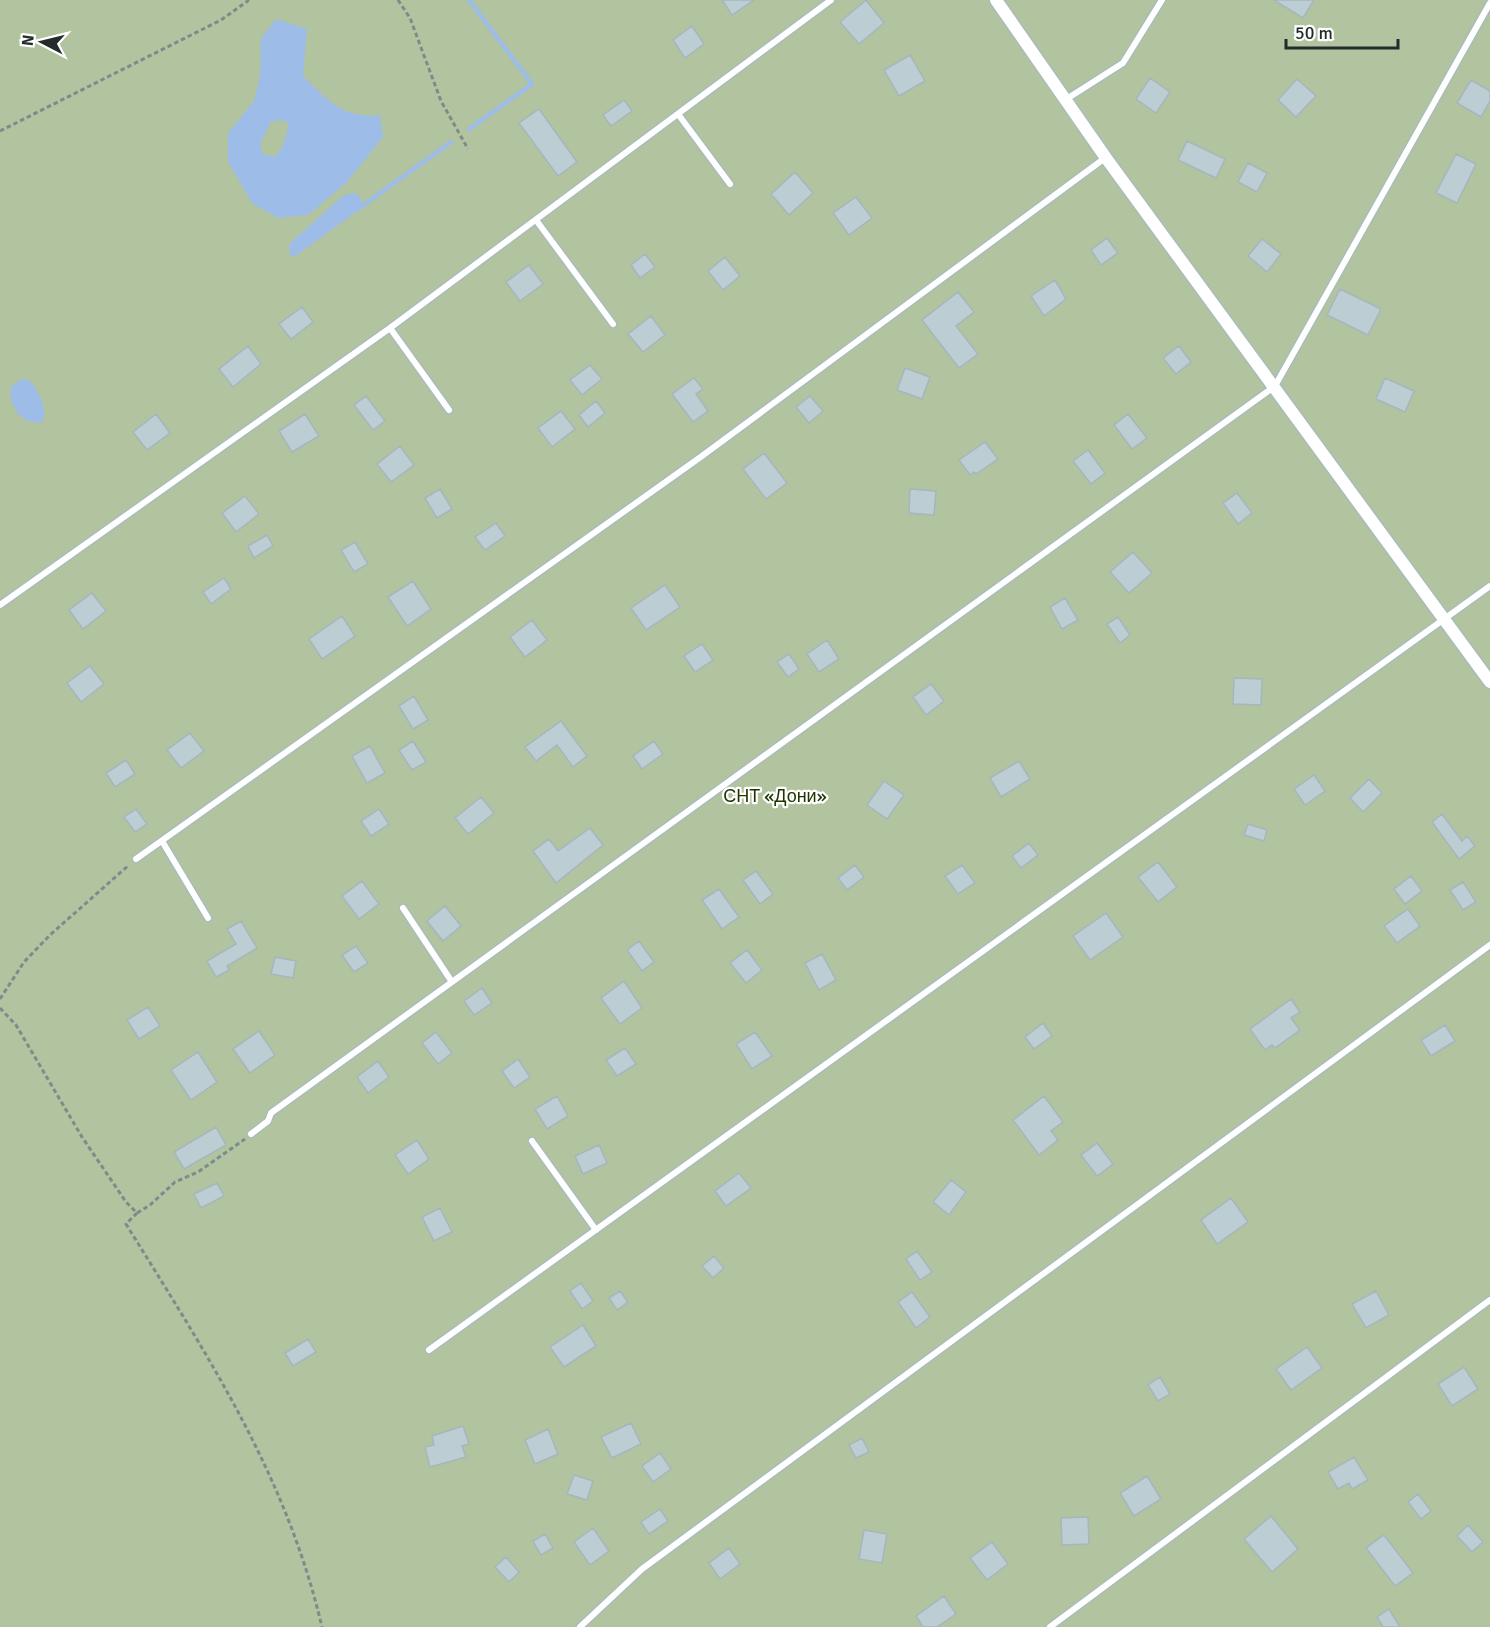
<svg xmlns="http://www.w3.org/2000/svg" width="1490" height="1627" viewBox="0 0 1490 1627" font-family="Signika,sans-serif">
	<rect width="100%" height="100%" fill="#d3e7e6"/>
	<path fill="#b2c3a0" d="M0 0H1490V1627H0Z"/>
	<path fill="#9dbce7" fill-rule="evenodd" d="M276 19 307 29 303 76C328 100 343 119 380 115L383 137 346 183 308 215 278 218 252 203 228 162V133L254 101 260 76 261 38ZM280 120 289 123 284 144 275 157 263 154 260 144 271 122Z
		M355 193 360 197 363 207 294 257 290 255 289 244 344 195Z
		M22 379 29 380C38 390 49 409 42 422 22 426 8 405 11 387Z"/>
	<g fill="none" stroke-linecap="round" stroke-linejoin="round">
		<path stroke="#9dbce7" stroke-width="4.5" d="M469 129 532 84 469 0
			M358 209 451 142"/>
	</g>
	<path fill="#bccdd4" stroke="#a5b6bd" stroke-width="1.5" d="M722 0H754L732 15Z
		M866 0 884 23 859 44 840 22Z
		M1274 0H1314L1303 18Z
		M692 26 704 44 685 58 673 40Z
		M910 55 925 81 899 96 884 70Z
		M1150 78 1170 92 1156 113 1136 99Z
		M1297 79 1316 96 1296 117 1278 100Z
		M1471 80 1490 91V101L1481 117 1457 103Z
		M624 100 632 111 611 126 603 115Z
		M539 109 577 162 558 176 519 123Z
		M1187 141 1225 159 1216 178 1178 160Z
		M1456 154 1476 164 1457 203 1436 193Z
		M1248 163 1267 173 1257 192 1238 182Z
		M795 172 813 193 789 215 771 194Z
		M856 197 872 218 849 235 833 213Z
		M1107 238 1118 253 1101 265 1091 250Z
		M1262 239 1281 254 1267 272 1248 256Z
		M645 254 655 267 640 278 631 265Z
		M725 257 740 276 723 290 708 271Z
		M529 265 543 284 520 301 506 282Z
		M1055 280 1066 299 1044 316 1031 296Z
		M1340 289 1381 309 1368 335 1327 315Z
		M958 292 974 312 956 326 978 354 959 368 922 320Z
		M302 307 313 322 291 339 279 324Z
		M651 316 665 335 643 352 628 334Z
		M248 346 261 364 233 387 219 369Z
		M1179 346 1191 362 1176 374 1163 358Z
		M590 365 602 379 582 395 570 380Z
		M905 368 930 377 922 399 897 390Z
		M694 378 703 389 696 394 708 411 693 422 672 394Z
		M1385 378 1414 391 1405 412 1376 399Z
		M366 396 385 421 373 430 354 405Z
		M810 396 823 411 809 423 796 407Z
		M596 401 605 413 588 427 579 415Z
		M561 411 575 429 552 447 538 428Z
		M156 414 170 433 147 450 133 432Z
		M305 414 319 436 292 452 279 431Z
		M1128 414 1147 438 1132 449 1114 425Z
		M985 442 998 459 976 474 974 472 970 475 959 460Z
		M400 446 414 465 391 482 377 464Z
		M1088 450 1105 473 1091 484 1073 461Z
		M764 453 787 483 766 499 743 469Z
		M440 489 452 509 437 518 425 498Z
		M910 489 936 491 934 515 909 513Z
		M1237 493 1252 513 1238 524 1223 503Z
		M245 496 259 514 236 532 222 513Z
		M496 523 505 536 485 550 475 537Z
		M267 535 273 546 254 558 248 546Z
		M355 542 368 564 354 572 341 550Z
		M1133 552 1152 573 1129 593 1110 572Z
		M224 578 231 589 211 604 203 592Z
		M413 581 431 609 407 626 388 597Z
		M665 585 680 607 646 630 631 608Z
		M92 593 106 611 83 629 69 610Z
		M1065 598 1078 620 1062 629 1050 607Z
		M342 616 355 636 322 659 309 639Z
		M1118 617 1130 635 1120 643 1107 624Z
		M532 620 547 640 525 657 510 637Z
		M827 640 839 659 819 672 807 654Z
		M702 644 713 660 695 672 684 656Z
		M789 654 799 669 788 677 777 662Z
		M90 666 104 684 81 702 67 683Z
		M1234 678 1262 679 1261 705 1233 704Z
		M931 684 944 701 926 715 913 697Z
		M414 696 428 720 413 729 399 706Z
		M561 721 587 756 573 767 557 745 536 761 525 747Z
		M190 733 204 751 181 768 167 750Z
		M413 741 426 762 412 770 399 750Z
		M654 741 663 754 642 769 633 756Z
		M370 746 385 773 367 783 352 756Z
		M126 760 135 774 115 787 106 773Z
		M1019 761 1030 779 1001 797 990 778Z
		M1314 775 1325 791 1305 805 1294 789Z
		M1369 779 1382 793 1363 812 1350 798Z
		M884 781 904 795 887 819 867 805Z
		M481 797 494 813 468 834 455 818Z
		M136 809 147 824 135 832 124 817Z
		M379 809 389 824 371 836 361 821Z
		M1442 814 1462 841 1467 836 1475 846 1459 859 1432 822Z
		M1248 824 1267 830 1264 841 1244 835Z
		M590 828 603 845 556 883 533 851 549 839 558 851Z
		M1029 843 1038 855 1021 868 1012 856Z
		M1158 862 1177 887 1158 902 1138 877Z
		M855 865 864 877 847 890 838 878Z
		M962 865 975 883 958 894 945 876Z
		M756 871 773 894 760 904 743 880Z
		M1411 876 1422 891 1405 904 1394 889Z
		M362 881 379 904 359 919 342 896Z
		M1463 882 1476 902 1463 910 1450 890Z
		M719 889 739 917 722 929 702 900Z
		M445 906 461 926 443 941 427 921Z
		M1408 909 1420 926 1397 943 1384 926Z
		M1106 913 1123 937 1090 960 1073 936Z
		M241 921 257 948 227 966 229 970 216 977 207 961 236 944 227 929Z
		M639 941 654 962 642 971 627 950Z
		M356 946 368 963 354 972 342 955Z
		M747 950 762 970 746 983 730 963Z
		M822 954 836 980 819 990 805 963Z
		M275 957 296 961 293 978 271 974Z
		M624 981 642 1008 620 1024 601 998Z
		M482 988 492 1003 474 1015 464 1001Z
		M1291 999 1300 1012 1291 1018 1300 1030 1275 1048 1272 1045 1265 1050 1250 1029Z
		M148 1007 160 1026 139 1039 127 1020Z
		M1043 1023 1052 1036 1034 1049 1025 1037Z
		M1445 1025 1455 1041 1431 1056 1421 1040Z
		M259 1031 275 1055 250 1073 233 1049Z
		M436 1032 452 1053 438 1064 422 1043Z
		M755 1032 772 1056 752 1069 736 1044Z
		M625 1048 636 1064 617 1076 606 1060Z
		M198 1052 217 1082 191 1100 171 1070Z
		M518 1059 530 1077 514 1088 502 1071Z
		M378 1061 389 1077 368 1093 357 1077Z
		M557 1096 568 1116 547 1129 535 1109Z
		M1044 1096 1063 1122 1051 1131 1058 1140 1039 1155 1013 1120Z
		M216 1127 226 1145 184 1169 174 1152Z
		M417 1140 429 1159 408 1174 395 1155Z
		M1097 1143 1113 1164 1097 1176 1081 1155Z
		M599 1145 607 1163 583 1174 575 1156Z
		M739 1173 751 1188 726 1206 715 1191Z
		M951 1180 966 1192 949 1215 933 1202Z
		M217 1183 224 1196 201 1208 194 1194Z
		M1231 1198 1248 1222 1217 1244 1201 1220Z
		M440 1208 452 1232 434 1241 422 1217Z
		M917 1251 932 1272 920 1280 906 1259Z
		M714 1256 724 1268 713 1278 702 1266Z
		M581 1283 593 1301 582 1309 570 1291Z
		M620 1291 628 1302 617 1310 609 1298Z
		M1376 1291 1389 1315 1366 1328 1352 1304Z
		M912 1292 930 1317 916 1328 898 1302Z
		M583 1325 596 1346 564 1367 550 1347Z
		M308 1339 316 1352 293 1366 285 1353Z
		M1307 1347 1322 1368 1291 1390 1276 1369Z
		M1464 1367 1478 1389 1452 1406 1438 1384Z
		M1160 1377 1170 1394 1158 1401 1148 1385Z
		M631 1423 641 1444 612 1458 601 1437Z
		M463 1426 469 1444 462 1446 466 1457 430 1467 425 1447 434 1445 432 1436Z
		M548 1429 558 1454 535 1464 525 1440Z
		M862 1438 869 1452 856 1458 849 1445Z
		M660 1453 671 1469 653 1482 642 1466Z
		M1354 1457 1368 1480 1352 1489 1349 1483 1338 1489 1328 1472Z
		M574 1475 593 1481 587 1500 567 1494Z
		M1147 1476 1161 1499 1134 1516 1120 1493Z
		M1418 1494 1431 1511 1421 1519 1408 1502Z
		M660 1509 668 1521 649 1534 641 1522Z
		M1271 1516 1298 1549 1272 1572 1244 1539Z
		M1088 1517 1089 1544 1062 1545 1061 1518Z
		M1468 1525 1483 1542 1472 1552 1457 1536Z
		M593 1528 609 1551 590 1565 574 1542Z
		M864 1530 887 1534 882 1563 859 1559Z
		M545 1534 553 1548 541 1555 533 1541Z
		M1384 1535 1413 1573 1395 1586 1366 1548Z
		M992 1542 1008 1564 987 1580 970 1558Z
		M729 1548 740 1564 720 1579 709 1563Z
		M506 1557 519 1572 509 1582 495 1567Z
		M944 1596 956 1614 937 1627H923L916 1616Z
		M1389 1609 1400 1627H1383L1377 1617Z"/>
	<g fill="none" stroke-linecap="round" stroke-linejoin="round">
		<g stroke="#a9bcbb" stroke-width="9">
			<path id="service" d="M1065 100 1123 63 1162 0
				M678 114 730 184
				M536 220 613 324
				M390 328 449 410
				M0 605 390 328 831 0
				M162 841 208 918
				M136 859 702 456 1105 158
				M403 908 452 982
				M251 1134 268 1121 271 1113 1275 386 1490 3
				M532 1141 596 1230
				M429 1350 1490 586
				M580 1627 642 1569 1490 945
				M1050 1627 1490 1300"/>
		</g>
		<g stroke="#a9bcbb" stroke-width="15">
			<path id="minor" d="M996 0 1106 158 1490 682"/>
		</g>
		<path stroke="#7d8b8a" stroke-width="3" stroke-dasharray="4.5 3" stroke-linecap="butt" d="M398 0 410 18 441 101 468 149
			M0 131 221 20 249 0
			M0 999 24 962 50 935 129 865
			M0 1008 16 1025 82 1137 126 1202 137 1213 150 1205 175 1182 198 1172 245 1139
			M137 1213 126 1224C207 1355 286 1474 322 1627"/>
		<use href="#service" stroke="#fff" stroke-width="6"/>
		<use href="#minor" stroke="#fff" stroke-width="12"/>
	</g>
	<g text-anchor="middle" stroke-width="4.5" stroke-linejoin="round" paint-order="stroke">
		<g font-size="18" fill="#223500" stroke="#fff">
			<text x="775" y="802">СНТ «Дони»</text>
		</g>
	</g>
	<g transform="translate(42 42) rotate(277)" stroke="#ffffff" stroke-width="4.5" paint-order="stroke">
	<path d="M0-4.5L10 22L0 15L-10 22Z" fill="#242b2b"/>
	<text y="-9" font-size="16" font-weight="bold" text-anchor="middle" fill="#242b2b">N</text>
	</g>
	<path d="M1286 39v9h112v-9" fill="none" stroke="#242b2b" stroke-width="3"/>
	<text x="1295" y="39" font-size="18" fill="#242b2b" stroke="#ffffff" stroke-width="4.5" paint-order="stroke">50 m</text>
</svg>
